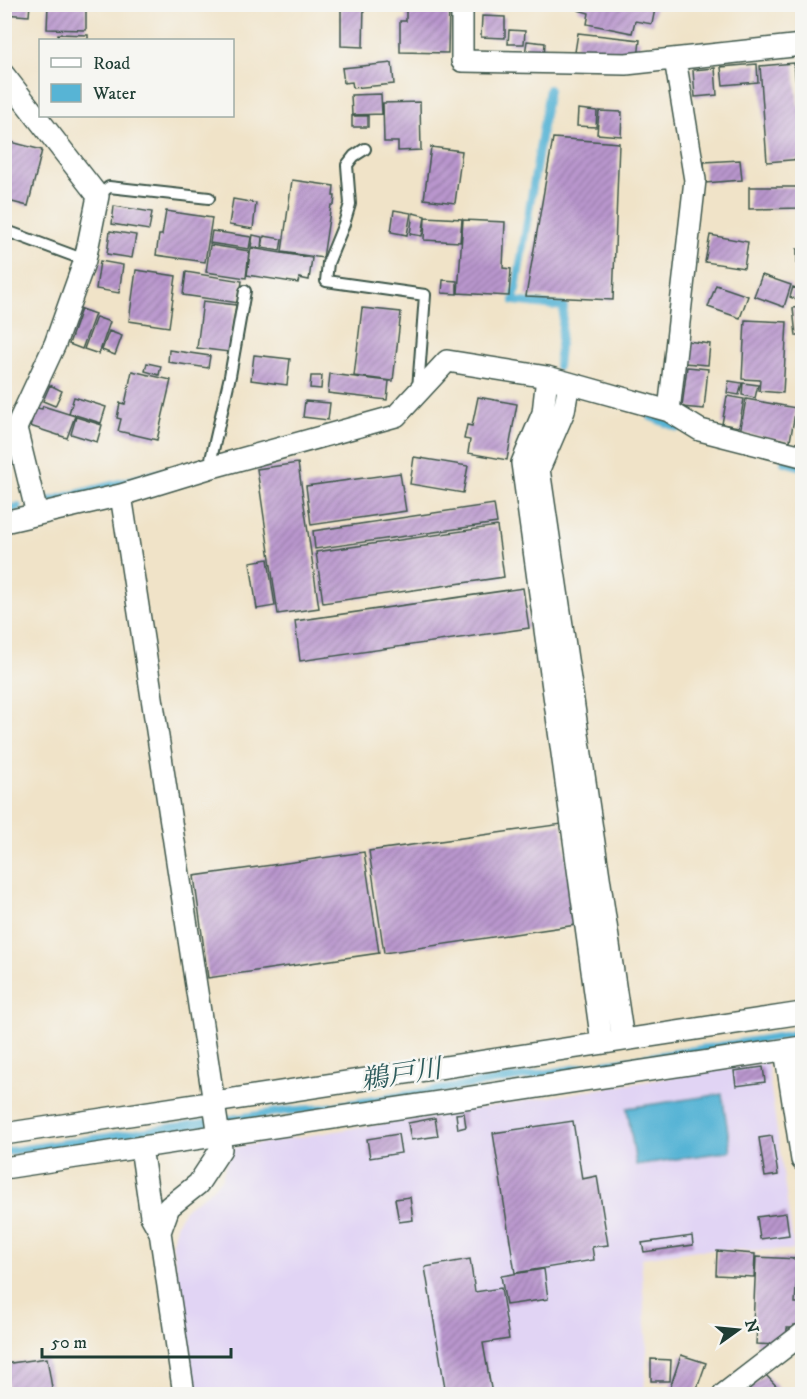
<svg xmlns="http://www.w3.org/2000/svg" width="807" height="1399" viewBox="0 0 807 1399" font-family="'IM FELL DW Pica','Noto Serif JP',serif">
	<defs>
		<pattern id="building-hatch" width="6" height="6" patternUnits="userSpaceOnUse" patternTransform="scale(1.5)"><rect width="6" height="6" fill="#b996cd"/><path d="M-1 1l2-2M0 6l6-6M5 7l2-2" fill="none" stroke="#967ca7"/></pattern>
	</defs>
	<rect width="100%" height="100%" fill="#f6f6f2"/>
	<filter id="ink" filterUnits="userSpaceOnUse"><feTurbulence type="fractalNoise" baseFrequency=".0167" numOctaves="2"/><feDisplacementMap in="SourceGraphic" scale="12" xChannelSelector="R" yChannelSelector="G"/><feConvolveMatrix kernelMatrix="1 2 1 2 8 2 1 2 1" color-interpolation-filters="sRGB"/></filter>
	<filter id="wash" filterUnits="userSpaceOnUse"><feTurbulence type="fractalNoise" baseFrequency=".008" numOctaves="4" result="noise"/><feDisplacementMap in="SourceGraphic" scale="24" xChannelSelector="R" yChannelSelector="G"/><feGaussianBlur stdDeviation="1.35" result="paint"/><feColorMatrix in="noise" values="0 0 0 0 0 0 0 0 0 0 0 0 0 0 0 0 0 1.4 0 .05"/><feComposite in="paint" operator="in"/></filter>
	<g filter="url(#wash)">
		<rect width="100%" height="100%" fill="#f0e3c8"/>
		<path fill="#e1d4f4" d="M767 1062 794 1250H698L641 1258 647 1349 644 1394H195L172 1242 177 1222 187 1207 206 1194 222 1178 231 1148Z"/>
		<path fill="#57b4d5" stroke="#3b7884" stroke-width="1.5" d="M722 1094 731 1151 636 1165 627 1108Z"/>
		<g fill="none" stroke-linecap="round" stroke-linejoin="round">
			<path stroke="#57b4d5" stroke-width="8" d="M549 89 514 301 564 307 558 366
				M554 412 556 393
				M651 417 678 428
				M784 462 802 467
				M49 501 163 472
				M4 510 18 507
				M798 1059 802 1091
				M4 1152 285 1111 323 1108 802 1033"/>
		</g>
		<g id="blocks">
			<path fill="url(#building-hatch)" d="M4 4H30L29 16 4 14Z
				M341 4H364L363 47 341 46Z
				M406 4H449L448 53 400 52V21H406Z
				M579 4H656L652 24 635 21 632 33 587 24 589 13 578 10Z
				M48 5 86 6V30L47 29Z
				M482 16 505 17V38L481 37Z
				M509 30 525 31 524 44H508Z
				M578 33 640 40 638 59 575 52Z
				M58 34 88 35V40H57Z
				M527 41 545 43 544 56 525 54Z
				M392 63 394 84 353 88 352 82 344 83 342 68Z
				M794 63 798 106H802V159L767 162 760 66Z
				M757 64 758 82 723 85 721 67Z
				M715 68 717 95 695 97 693 70Z
				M381 94 382 114 352 115 351 95Z
				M420 102 421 150 398 151V142H384L383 103Z
				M578 109 597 111 596 127 577 126Z
				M599 111 622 112 621 136 597 134Z
				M352 116H368V127H352Z
				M553 138 619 143 613 300 526 296Z
				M11 142 42 150 28 206 4 200V172Z
				M431 147 462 151 455 203 424 199Z
				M740 160 742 180 705 183 704 162Z
				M292 180 334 186 333 196H335L334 205H331L323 258 282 252Z
				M749 187H802V208L749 209Z
				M233 199 256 203 253 229 229 225Z
				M114 206 152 212 149 230 112 224Z
				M394 210 411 213 407 235 391 232Z
				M166 211 212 218 205 262 156 255 159 235H162Z
				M413 213 425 216 422 236 410 234Z
				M425 217 462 219 460 242 424 240Z
				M463 220 505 222 503 268 511 269 509 296 458 293Z
				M110 231 136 235 132 258 107 254Z
				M212 231 251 237 249 249 210 243Z
				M253 235 262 237 261 248 251 247Z
				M710 235 748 242 744 268 705 262Z
				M264 236 282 239 280 251 262 248Z
				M210 245 249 251 246 278 206 272Z
				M251 248 312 258 309 280 299 278 298 283 247 275Z
				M797 249H802V266H797Z
				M100 261 123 265 119 293 96 289Z
				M136 270 176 276 169 327 129 321Z
				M186 272 242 281 239 303 183 295Z
				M762 275 791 285 784 307 754 296Z
				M443 280 457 281V294L442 293Z
				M716 285 748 296 740 318 708 307Z
				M793 287 801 290 798 300 790 297Z
				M203 301 236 305 229 352 197 348Z
				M802 307V336H796L793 308Z
				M362 308 401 312 393 381 354 376Z
				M81 309 95 314 82 349 69 344Z
				M96 317 110 322 99 354 84 349Z
				M745 320 787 322 783 393 759 391 760 380 742 379Z
				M109 331 122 336 115 355 102 350Z
				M687 341 710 344 708 365 684 363Z
				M169 350 210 356 208 368 168 362Z
				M254 355 290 359 287 385 251 380Z
				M147 363 161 366 159 375 145 371Z
				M687 367 708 369 704 409 682 407Z
				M132 371 171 380 157 440 118 431 121 419 117 418 120 403 125 404Z
				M330 374 389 381 387 400 328 393Z
				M311 376H322L321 389 310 388Z
				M729 381 742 383 739 395 727 393Z
				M743 383 758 385 755 398 742 395Z
				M50 385 62 391 55 406 43 401Z
				M727 396 744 399 739 427 722 424Z
				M74 397 106 407 101 423 69 413Z
				M478 397 517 404 507 460 468 453 470 440 464 439 467 425 472 426Z
				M746 399 796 408 790 441 740 433Z
				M305 401 330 403 328 420 303 417Z
				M43 406 75 416 67 438 30 426 36 408 42 409Z
				M76 417 102 425 97 442 71 434Z
				M414 457 468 466 463 493 410 484Z
				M298 463 319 608 278 614 257 469Z
				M400 473 406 511 311 525 306 486Z
				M494 504 497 523 315 549 313 531Z
				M497 526 504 577 323 603 316 552Z
				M268 559 275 606 257 609 250 562Z
				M523 588 529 628 300 661 295 621Z
				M562 824 576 925 384 953 369 851Z
				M364 852 379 953 208 978 194 876Z
				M763 1067 765 1082 736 1086 734 1071Z
				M464 1113 466 1127 458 1129 456 1114Z
				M435 1118 438 1136 411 1140 408 1123Z
				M573 1121 582 1179 597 1176 608 1245 592 1247 594 1260 515 1273 493 1133Z
				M398 1134 401 1153 370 1158 367 1139Z
				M772 1136 778 1175 765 1177 759 1138Z
				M410 1197 413 1220 399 1222 395 1199Z
				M786 1213 789 1235 760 1239 757 1217Z
				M692 1236 693 1245 644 1252 642 1243Z
				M717 1251 755 1254 754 1277 716 1275Z
				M756 1257 798 1259 795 1303H802L801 1325H794V1328H787L786 1341 779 1345 756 1344 757 1326H753Z
				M470 1259 475 1292 501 1288 509 1339 483 1343 492 1394H446L425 1267Z
				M544 1269 548 1299 506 1305 501 1276Z
				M681 1355 706 1363 695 1394H687L670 1388Z
				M47 1358 53 1394H9L4 1364Z
				M651 1359 671 1360 670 1381H651Z
				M765 1374 784 1394H744Z
				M649 1391 676 1392V1394H649Z"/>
		</g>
	</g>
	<g filter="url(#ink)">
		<use href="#blocks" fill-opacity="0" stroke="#3e564a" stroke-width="1.5"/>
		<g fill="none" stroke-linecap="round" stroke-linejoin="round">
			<g stroke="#3e564a" stroke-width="14">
				<path id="lane" d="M365 149 354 156 347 165 350 204 344 224 328 263 326 281 425 295 418 389
					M98 196 109 187 209 198
					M4 230 85 260
					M209 468 230 376 245 291"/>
			</g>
			<g stroke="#3e564a" stroke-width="24">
				<path id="street" d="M462 4V61L626 64 802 45
					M4 75 98 196 85 260 55 344 16 428 37 514
					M547 377 543 413 522 463 602 1043
					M569 383 564 411 539 469 623 1040
					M669 411 695 180 675 59
					M121 495 221 1149 198 1184 169 1207 160 1232 184 1394
					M4 522 121 495 209 468 396 416 447 361 547 377 569 383 669 411 700 430 802 456
					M785 1050 802 1160
					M4 1134 802 1013
					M141 1147 151 1216 160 1232
					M4 1168 802 1047
					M724 1394 802 1334"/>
			</g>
			<use href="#lane" stroke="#fff" stroke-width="10"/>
			<use href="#street" stroke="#fff" stroke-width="21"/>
		</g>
	</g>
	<g text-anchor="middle" stroke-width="5" stroke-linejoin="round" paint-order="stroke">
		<g font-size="27" font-style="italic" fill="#2d5b5c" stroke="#f6f6f2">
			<text transform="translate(401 1074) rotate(-9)" y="9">鵜戸川</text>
		</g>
	</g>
	<rect width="807" height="1399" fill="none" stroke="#f6f6f2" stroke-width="24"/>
	<rect x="39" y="39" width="195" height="78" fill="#f6f6f2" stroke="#a0aca6" stroke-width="1.5"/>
	<rect x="51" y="58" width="30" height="9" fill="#ffffff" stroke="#a0aca6" stroke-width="1.5"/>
	<text x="93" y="69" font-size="18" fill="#1f3d34">Road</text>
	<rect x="51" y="84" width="30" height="18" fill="#57b4d5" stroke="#a0aca6" stroke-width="1.5"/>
	<text x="93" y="99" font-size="18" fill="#1f3d34">Water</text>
	<g transform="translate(738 1330) rotate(75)" stroke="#f6f6f2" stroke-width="4.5" paint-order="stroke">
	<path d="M0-4.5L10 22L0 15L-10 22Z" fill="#1f3d34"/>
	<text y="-9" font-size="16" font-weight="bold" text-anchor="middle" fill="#1f3d34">N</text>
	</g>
	<path d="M42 1348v9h189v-9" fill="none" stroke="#1f3d34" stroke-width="3"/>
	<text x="51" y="1348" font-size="18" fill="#1f3d34" stroke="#f6f6f2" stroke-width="4.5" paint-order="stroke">50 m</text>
</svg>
